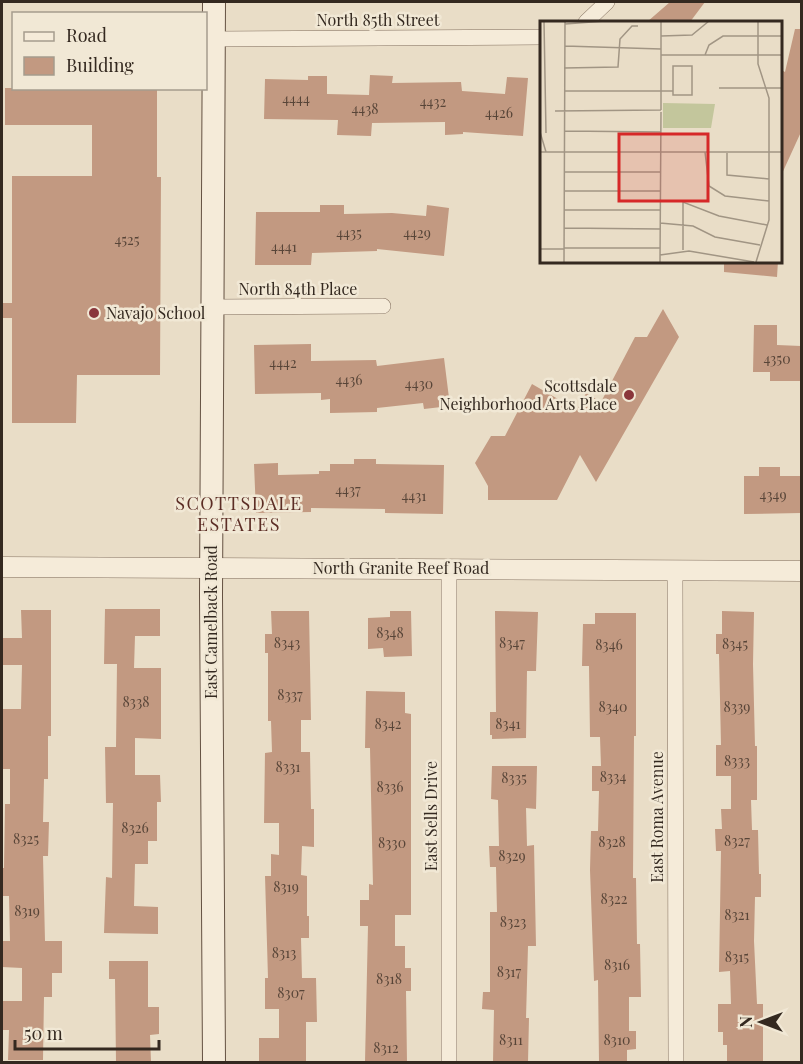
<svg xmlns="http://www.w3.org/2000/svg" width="803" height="1064" viewBox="0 0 803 1064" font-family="'Playfair Display',serif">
	<rect width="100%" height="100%" fill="#e9ddc7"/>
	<path fill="#c29981" d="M670 2H705L690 22H647Z
		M795 29H801V132L780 178V69L785 72Z
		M370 75 393 76 392 83 461 82 462 91 505 94 507 77 528 78 523 136 463 132V134L445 135V122L372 123 371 136 337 135 338 120 264 119 265 79 308 80V76H327V94L369 95Z
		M5 88H157V177H161L160 375H77L76 423H12V318H2V303H12V176H92V125H5Z
		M320 205H344V214L392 213 426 216 427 205 449 208 444 256 377 249V251L312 253 311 265H255L256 212H320Z
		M724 261H778L777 277 724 272Z
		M663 309 679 337 596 482 580 455 557 500H488V486L475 463 491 436H505L532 384 577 410 586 393 601 402 635 337H647Z
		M754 325H777V345L801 346V381H770V372H753Z
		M311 344V361L376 360 377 366 444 358 450 406 424 409 423 403 377 408V412L330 413V399L321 400V393L255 394 254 345Z
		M354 459H376V464L444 465 443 514 385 513V509L311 508V512L256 513 254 464 278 463V475L319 474V471H330V464H354Z
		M759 467H780V476H801V513L744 514V476H759Z
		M105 609H160V636H135L134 668H161V739L135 738V775H160L161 802H157V841H148V864H135L134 906 158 907V934L104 933 106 877 112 878 113 803H106L105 747H116L117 664H104Z
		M21 610H51V736H48V779H44L43 822H49L48 856H43L45 941H62V973H52V997H44L43 1060H8L9 1030H2V1001H22V968L2 967V941H10L9 896H2V868H4L5 804H10V769H2V709H21L22 665H2V638H22Z
		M271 611H309L311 720H301V752H310L311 809H314V847L302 846 301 875 307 876V916H309V938H301L302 978H316L317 1022H306V1062H259V1038H279V1009H265V978H268L265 876H271V854L279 855V823H264L265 753 272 752 271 721H268V653H265V634H272Z
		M390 611H411L412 656 384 657 383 648 368 649V618L390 617Z
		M495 611 538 612 536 671H527L526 738 492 739V735H490V712H496Z
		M722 611 754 612 753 664 755 746H757V800H751L752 830H758L759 874H761V897H755L754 941 757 1004H763V1061H727V1045H723V1032H718V1004H731L730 971 719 972 721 851H716L715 829H722L721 809H731V776H716V745H721L719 654H716V634H722Z
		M595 613H636V736H634L633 878H636L637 944H640L641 997H629V1031H636V1049L627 1050V1061H599L598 980 594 981 590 870 591 831H598L599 791H592V766H601L600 737H590L589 666H582L583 624H595Z
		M366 691 405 692V713L411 714V915H395V946H405V968H411V991H406L407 1062H365L368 926H360V900H369V884L373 885 370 748H365Z
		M492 766H537L536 809 526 808 527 846 534 845 536 946H528L526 1018H529L528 1062H493L494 1010 482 1009 483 992H490V912H497L496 867H490L489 846H499L498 800 491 799Z
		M109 961H148V1007H159V1034L150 1035 151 1062H116L115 979H109Z"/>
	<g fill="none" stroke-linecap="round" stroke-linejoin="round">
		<g stroke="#826f5e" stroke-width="16">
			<path id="minor" d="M586 22 607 2
				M214 39 542 37
				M212 307 383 306
				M675 571 676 1062
				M449 1062V569"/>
		</g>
		<g stroke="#826f5e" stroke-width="21">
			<path id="tertiary" d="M2 567 802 571"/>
		</g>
		<g stroke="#645142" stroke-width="24">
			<path id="secondary" d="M214 1062 211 596 214 2"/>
		</g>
		<use href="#minor" stroke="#f5ebd9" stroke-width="15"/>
		<use href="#tertiary" stroke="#f5ebd9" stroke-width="20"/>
		<use href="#secondary" stroke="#f5ebd9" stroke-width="22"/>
	</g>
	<g fill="#8a363b" stroke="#f1e8d5" stroke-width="2">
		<circle cx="94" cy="313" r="6"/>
		<circle cx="629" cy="395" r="6"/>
	</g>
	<g text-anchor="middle" stroke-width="5" stroke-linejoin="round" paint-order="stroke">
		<g font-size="14" fill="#584538">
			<text x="296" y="104">4444</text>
			<text x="433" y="107">4432</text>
			<text x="365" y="114">4438</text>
			<text x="499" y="118">4426</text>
			<text x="349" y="238">4435</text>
			<text x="417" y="238">4429</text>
			<text x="127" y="245">4525</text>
			<text x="284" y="252">4441</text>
			<text x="777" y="364">4350</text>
			<text x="283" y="368">4442</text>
			<text x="349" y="385">4436</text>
			<text x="419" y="389">4430</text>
			<text x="348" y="495">4437</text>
			<text x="773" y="500">4349</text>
			<text x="414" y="501">4431</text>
			<text x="390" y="638">8348</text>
			<text x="287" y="648">8343</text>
			<text x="512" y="648">8347</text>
			<text x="735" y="649">8345</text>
			<text x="609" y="650">8346</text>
			<text x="290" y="700">8337</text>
			<text x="136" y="707">8338</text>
			<text x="613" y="712">8340</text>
			<text x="737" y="712">8339</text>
			<text x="388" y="729">8342</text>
			<text x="508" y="729">8341</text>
			<text x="737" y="766">8333</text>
			<text x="288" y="772">8331</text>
			<text x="613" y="782">8334</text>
			<text x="514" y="783">8335</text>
			<text x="390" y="792">8336</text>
			<text x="135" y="833">8326</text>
			<text x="26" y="844">8325</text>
			<text x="737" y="846">8327</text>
			<text x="612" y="847">8328</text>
			<text x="392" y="848">8330</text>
			<text x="512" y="861">8329</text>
			<text x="286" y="892">8319</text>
			<text x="614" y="904">8322</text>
			<text x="27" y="916">8319</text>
			<text x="737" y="920">8321</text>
			<text x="513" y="927">8323</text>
			<text x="284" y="958">8313</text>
			<text x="737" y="962">8315</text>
			<text x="617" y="970">8316</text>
			<text x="509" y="977">8317</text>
			<text x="389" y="984">8318</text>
			<text x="291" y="998">8307</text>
			<text x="511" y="1045">8311</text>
			<text x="617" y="1045">8310</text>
			<text x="386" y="1053">8312</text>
		</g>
		<g font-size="16" fill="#342920" stroke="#f1e8d5">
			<text x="378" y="26">North 85th Street</text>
			<text x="298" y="295">North 84th Place</text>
			<text x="401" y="574">North Granite Reef Road</text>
			<text transform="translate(211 622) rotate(-90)" y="6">East Camelback Road</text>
			<text transform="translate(431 816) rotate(-90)" y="6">East Sells Drive</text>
			<text transform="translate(657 817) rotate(-90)" y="6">East Roma Avenue</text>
		</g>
		<g font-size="16" fill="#342920" stroke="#f1e8d5" text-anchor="start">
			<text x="106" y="319">Navajo School</text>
			<text x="617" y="392" text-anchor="end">Scottsdale<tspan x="617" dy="18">Neighborhood Arts Place</tspan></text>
		</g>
		<g font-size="18" letter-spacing="1.5" fill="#5c2d25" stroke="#f1e8d5">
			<text x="239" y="510">SCOTTSDALE<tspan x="239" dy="21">ESTATES</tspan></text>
		</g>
	</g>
	<g transform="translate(540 21)">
		<rect width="242" height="242" fill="#e9ddc7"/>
		<path d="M123 82 175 83 171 107H123Z" fill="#c3c69c"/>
		<path fill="none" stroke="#a19584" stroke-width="1.5" d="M4 0 6 112M25 3 65 0M121 15 152 14 169 0M25 25 121 28M121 34H242M165 34 169 24 183 15H242M133 45H152V74H133ZM24 47 78 46 80 18 92 5H98M179 67H242M24 70H133M121 89V0M15 90 121 89M24 110 121 111M0 111 6 131M0 131H242M165 131 169 165 185 175 229 180M187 132V154L229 158M24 151H121M24 170H121M24 189H120M120 202 153 205 175 216 220 224M24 207 120 208M24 227H120M0 228H24M143 229V181L179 195 227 204M120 234 149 230 214 241M24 241 25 0M120 241 121 91M216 241 229 199V77L218 43V0"/>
		<path fill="#d62828" fill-opacity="0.15" stroke="#d62828" stroke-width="3" d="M79 113H168V180H79Z"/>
		<rect width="242" height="242" fill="none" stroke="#342920" stroke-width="3"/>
	</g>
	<rect width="803" height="1064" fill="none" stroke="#342920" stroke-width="6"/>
	<rect x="12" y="12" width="195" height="78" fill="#f1e8d5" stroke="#a59c8d" stroke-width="1.5"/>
	<rect x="24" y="32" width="30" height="9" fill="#f5ebd9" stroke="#a59c8d" stroke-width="1.5"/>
	<text x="66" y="42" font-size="18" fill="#342920">Road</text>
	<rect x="24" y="57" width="30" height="18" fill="#c29981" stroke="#a59c8d" stroke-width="1.5"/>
	<text x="66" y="72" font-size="18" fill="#342920">Building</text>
	<g transform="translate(761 1022) rotate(270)" stroke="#f1e8d5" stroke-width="4.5" paint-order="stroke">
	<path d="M0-4.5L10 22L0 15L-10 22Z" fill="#342920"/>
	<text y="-9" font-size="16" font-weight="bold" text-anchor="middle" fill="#342920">N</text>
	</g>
	<path d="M15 1040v9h144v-9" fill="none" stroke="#342920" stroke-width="3"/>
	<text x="24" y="1040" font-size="18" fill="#342920" stroke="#f1e8d5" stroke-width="4.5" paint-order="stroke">50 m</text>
</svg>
